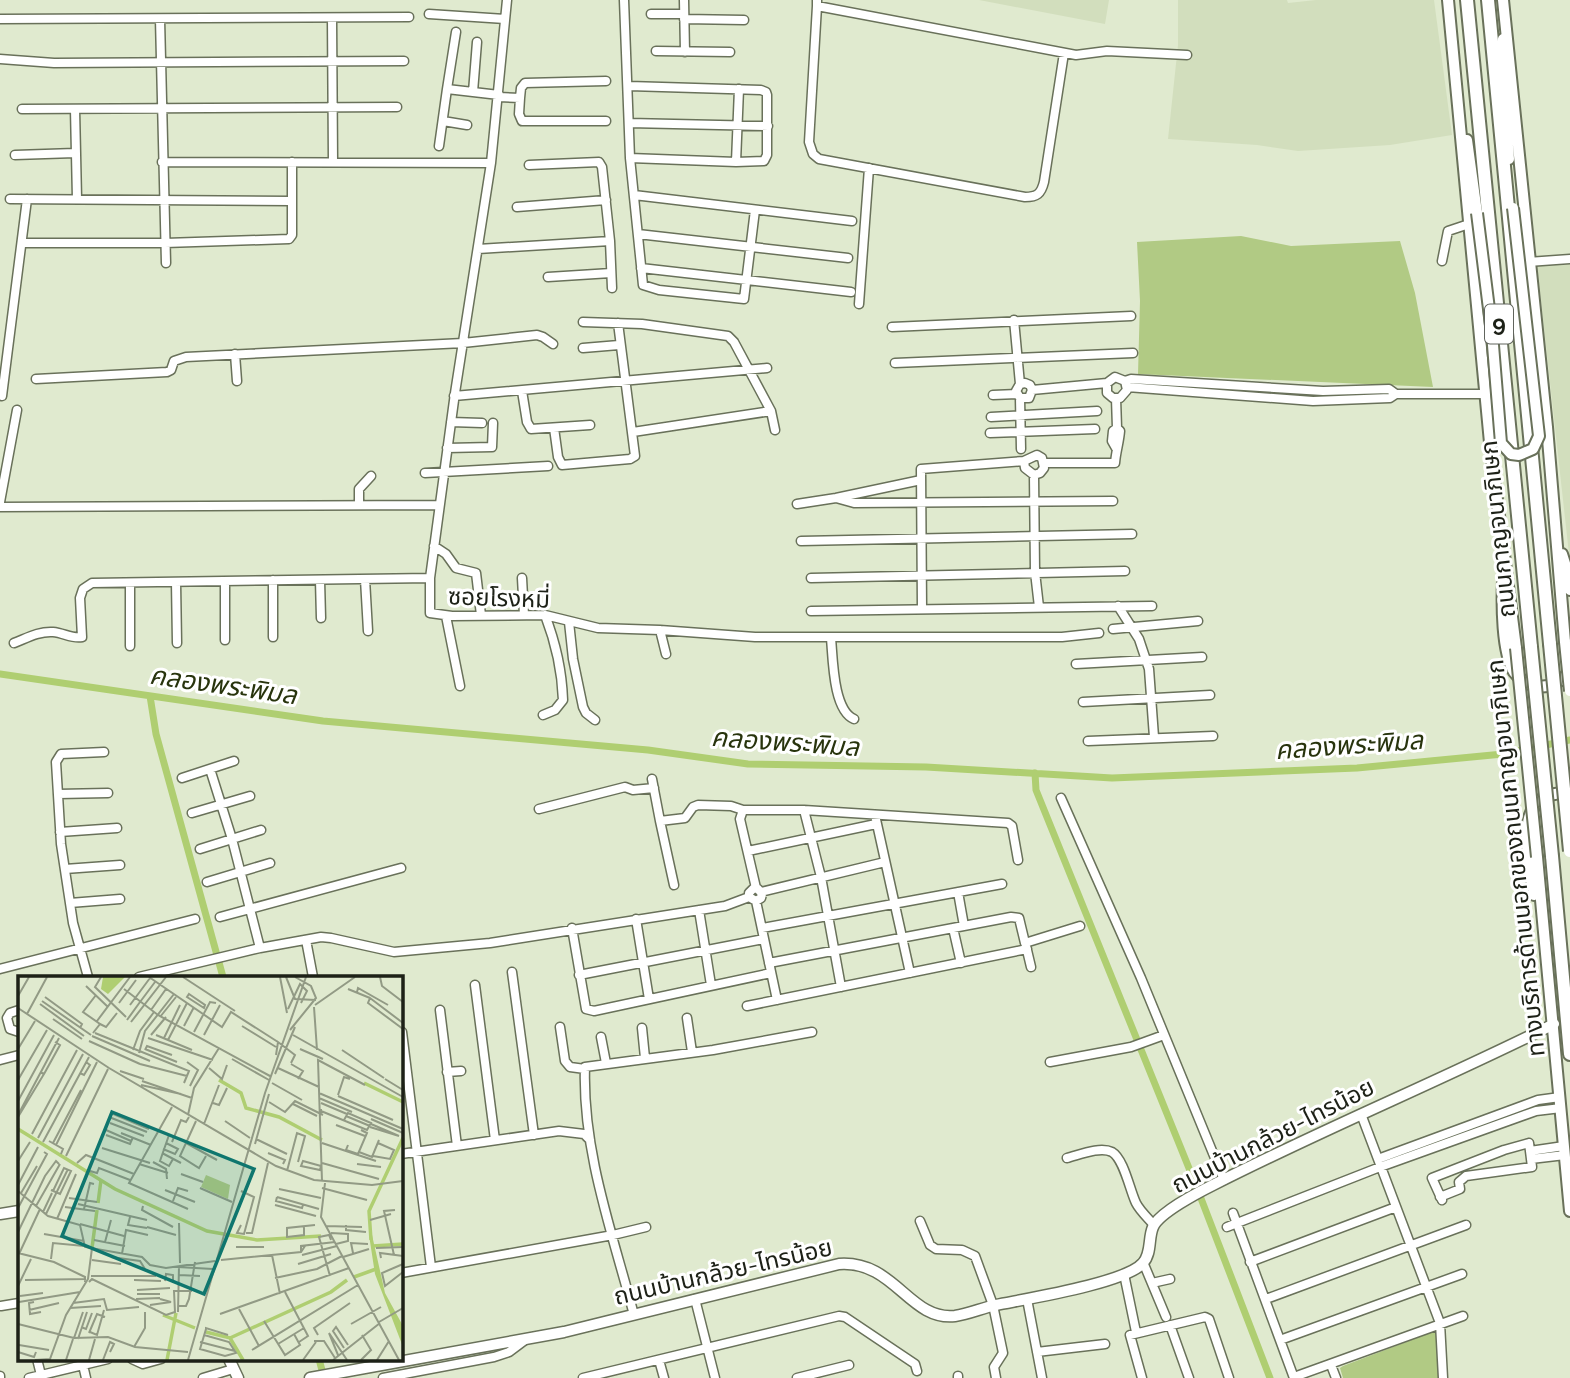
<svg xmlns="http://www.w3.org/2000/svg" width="1570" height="1378" viewBox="0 0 1570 1378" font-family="Raleway,'Noto Sans Thai',sans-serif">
	<rect width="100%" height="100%" fill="#e0eacf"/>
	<path fill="#d2debd" d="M979 0H1109L1105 24Z
		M1178 0H1287L1288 3 1316 0H1434L1452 135 1390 145 1298 151 1257 145 1168 139 1178 45Z
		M1570 263V563L1537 265Z"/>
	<path fill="#b1ca84" d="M1241 236 1291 246 1400 241 1415 293 1433 387 1138 374 1140 301 1137 242Z
		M1435 1331 1439 1333V1378H1343L1340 1368 1343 1366Z"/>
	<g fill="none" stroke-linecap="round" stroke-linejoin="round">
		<path stroke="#afce71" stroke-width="7" d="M0 674 323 721 648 750 748 764 926 767 1112 778 1357 768 1503 754 1570 740
			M150 696 156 734 223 977
			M1035 773 1036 790 1197 1188 1270 1378
			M319 1359 324 1378"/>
		<g stroke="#69715a" stroke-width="11">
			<path id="minor" d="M507 0 491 163 455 393 430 578V613L452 616 545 615 598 628 660 630 755 637H1062L1099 633
				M624 0 630 158 643 285 659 290 744 299 755 210
				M684 0 685 52
				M817 0V6L1076 55 1107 51 1187 55
				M817 6 809 142 813 154 819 159 1025 197C1037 197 1041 194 1044 182L1064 53
				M429 14 505 19
				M651 14H684
				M332 18 333 162
				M0 19 409 17
				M160 19 166 263
				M684 19 744 20
				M456 32 447 89 499 95
				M656 51 730 52
				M0 59 54 63 404 61
				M629 86 761 90 766 92 767 95V155L764 161 736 162 630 158
				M473 92 477 42
				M499 97 520 98 521 88 525 83 606 81
				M520 98 519 114 522 121H606
				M22 109 397 107
				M75 109 77 199
				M443 121 467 125
				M629 123 768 126
				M439 146 447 89
				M15 155 75 153
				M162 162 491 163
				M736 162 739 89
				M529 165 599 162 602 167 610 241
				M634 195 852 221
				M10 199 291 201
				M517 207 606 200
				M638 234 848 258
				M23 243H165L289 239 292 235V162
				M478 249 610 241 612 288
				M1442 261 1448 231 1469 224
				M1528 262 1570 259
				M641 268 851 292
				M548 277 611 273
				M859 304 869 168
				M1014 320 1020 384 1016 391 1020 398H1029L1032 390 1030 385 1025 383 1020 384
				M583 322 642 324 728 336 734 342 771 411 775 430
				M892 327 1131 316
				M583 348 619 345
				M235 354 237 381
				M895 363 1133 353
				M36 379 167 372 171 370 174 361 186 357 463 343 537 335 543 337 553 344
				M1125 381 1131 379 1323 391 1389 389 1396 394H1485
				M1127 387 1313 401 1390 398 1396 394
				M1032 390 1107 383 1115 377 1125 381 1127 390 1120 398H1113L1107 393V383
				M522 391 527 422 531 429 590 425
				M993 395 1017 394
				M2 396 27 199
				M454 396 767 368
				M1020 398 1021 449
				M991 417 1097 411
				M451 422 482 423
				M554 428 558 457 562 465 630 459 635 456 618 323
				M633 432 771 411
				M990 433 1095 429
				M447 448 492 447 493 423
				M1116 448 1112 441 1113 431 1117 428
				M1044 463H1115C1116 451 1119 443 1120 431L1117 428 1116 398
				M425 473 548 466
				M1034 475 1035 572 1039 607
				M836 498 854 503 1113 501
				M0 502 17 410
				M797 504 836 498 921 480
				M359 505V489L371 476
				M0 507 439 505
				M801 541 1132 534
				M434 546 446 554 456 568 476 573 481 615
				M522 578 524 615
				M811 578 1125 571
				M365 579 368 631
				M320 580 321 618
				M225 581V640
				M176 582 177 643
				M130 583V646
				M1118 606 1139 639 1149 669 1154 737
				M922 609 921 469 1024 461 1037 455 1042 458 1044 468 1040 473 1034 475 1025 468 1024 461
				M811 611 1152 606
				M446 616 460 686
				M569 622 573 659 583 707 586 713 595 720
				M1113 629 1198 621
				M660 630 666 654
				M273 637V580
				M831 638C833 659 833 710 854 719
				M14 643C27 638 39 631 53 632 64 633 72 639 82 637L80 598 83 589 92 583 430 578
				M1076 664 1202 657
				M1083 702 1210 695
				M543 715 555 710 563 700C562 671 555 641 545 615
				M1088 741 1213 736
				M210 769 232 839 260 948
				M182 778 234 761
				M652 779 660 821 685 818 693 807 698 805 731 806 743 810H804L1008 823 1012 826 1018 860
				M58 794 108 793
				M1061 798 1141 978 1224 1180
				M539 809 625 787 633 790 654 788
				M743 810 740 819 756 888
				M804 810 821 877 841 987
				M192 813 250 796
				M875 815 910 973
				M660 821 674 885
				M60 832 117 828
				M200 849 261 830
				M748 851 876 824
				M65 869 120 865
				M207 882 270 863
				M761 892 885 862
				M958 892 964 926
				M756 901 777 1000
				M70 903 120 899
				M699 910 711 985
				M220 917 401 868
				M636 919 649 999
				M572 928 586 1009 594 1011 771 973
				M762 928 1002 884
				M953 928 961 963
				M306 940 313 977
				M1026 946 1031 967
				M769 963 1011 917 1019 918 1025 943 1080 926
				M0 969 195 919
				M512 972 534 1135
				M579 975 764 939
				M88 977 73 923 61 844 56 762 61 754 104 752
				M139 977 260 948 321 937 331 938 394 952 490 943 725 906 749 897V893L754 888 758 889 762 894 761 898 756 901 749 897
				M475 985 495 1140
				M747 1006 1027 949
				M19 1010 10 1013 7 1018 10 1029 19 1032
				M440 1010 457 1146
				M687 1018 692 1052
				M560 1027 565 1061 570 1067 585 1069
				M642 1028 645 1058
				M402 1032 431 1267
				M601 1037 606 1063
				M0 1060 19 1055
				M1050 1062 1131 1047 1164 1035
				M447 1072 461 1071
				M1361 1114 1440 1323 1443 1378
				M1530 1151 1564 1146
				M401 1154 559 1131 584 1134 590 1140
				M1067 1158C1079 1155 1100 1146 1112 1152 1124 1159 1130 1191 1136 1203 1140 1211 1148 1218 1154 1225
				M1378 1159 1538 1100 1560 1097
				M1531 1159 1565 1155
				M1440 1197 1460 1189 1459 1182 1466 1176 1532 1167 1529 1143 1504 1150 1432 1178 1442 1200
				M1233 1213 1294 1378
				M920 1221 930 1245 936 1249 962 1250 975 1256 993 1305 1003 1353 994 1367 996 1378
				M1227 1227 1380 1167 1536 1111 1561 1108
				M1143 1262 1166 1317
				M1250 1262 1396 1207
				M401 1273 613 1235 646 1227
				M1124 1274 1136 1332
				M1152 1283 1170 1279
				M695 1299 715 1378
				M1027 1299 1042 1378
				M1266 1299 1466 1225
				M1 1306 19 1303
				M634 1315C613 1235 582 1151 585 1067L713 1050 812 1032
				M1170 1325 1189 1378
				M1280 1340 1462 1274
				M1037 1352 1105 1344
				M37 1359 41 1375
				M132 1359 143 1364 161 1359
				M659 1360 664 1378
				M83 1365 86 1378
				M1331 1365 1336 1378
				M0 1376V1378
				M958 1376V1378
				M1294 1377 1463 1316
				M29 1378 108 1359
				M203 1378 233 1369
				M383 1378 494 1357 509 1352 525 1340
				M583 1378 839 1316 845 1317 915 1364 917 1371
				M797 1378 849 1365
				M1142 1378 1130 1335 1205 1317 1209 1319 1229 1378"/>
		</g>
		<g stroke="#69715a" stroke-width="13">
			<path id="tertiary" d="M0 1214 19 1211
				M229 1359 238 1378
				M310 1378 564 1332 839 1264C895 1260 909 1321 955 1316 969 1314 982 1308 996 1305 1025 1299 1126 1283 1143 1263 1152 1253 1148 1238 1153 1227 1159 1213 1199 1192 1213 1185 1325 1128 1442 1080 1554 1024"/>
		</g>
		<g stroke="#69715a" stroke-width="14">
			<path id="secondary" d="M1448 0 1491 453 1516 648
				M1503 0 1547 427 1565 642
				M1503 39 1501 59 1509 159
				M1467 140 1477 213
				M1562 554 1569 576 1570 590
				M1503 581C1502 604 1502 652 1514 672 1519 679 1528 685 1537 686 1550 689 1561 681 1570 672
				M1537 857 1570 1211
				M1534 895C1529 858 1509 790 1569 793"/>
		</g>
		<g stroke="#69715a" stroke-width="16">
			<path id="trunk" d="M1467 0 1531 647
				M1488 0 1550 644
				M1552 856 1570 1054"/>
		</g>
		<use href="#minor" stroke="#fff" stroke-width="8"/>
		<use href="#tertiary" stroke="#fff" stroke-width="10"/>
		<use href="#secondary" stroke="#fff" stroke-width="10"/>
		<use href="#trunk" stroke="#fff" stroke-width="12"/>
		<g stroke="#69715a" stroke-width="14" stroke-linecap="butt">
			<path id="secondary-bridge" d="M1477 213 1492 333 1501 443 1511 454 1519 455 1533 449 1539 436 1513 208
				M1565 642 1570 691
				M1516 648 1537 857"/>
		</g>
		<g stroke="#69715a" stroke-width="16" stroke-linecap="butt">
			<path id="trunk-bridge" d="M1550 644 1570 851
				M1531 647 1552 856"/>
		</g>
		<use href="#secondary-bridge" stroke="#fff" stroke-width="10"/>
		<use href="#trunk-bridge" stroke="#fff" stroke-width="12"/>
	</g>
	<g text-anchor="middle" stroke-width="6" stroke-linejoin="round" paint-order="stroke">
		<rect fill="#fff" stroke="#61645d" stroke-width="2" x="1485" y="304.5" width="28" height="39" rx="5"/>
		<g font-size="23" font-weight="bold" fill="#1d2117">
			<text x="1499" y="332">9</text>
		</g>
		<g font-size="24" fill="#1d2117" stroke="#fff">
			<text transform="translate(1498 529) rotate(-96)" y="8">ถนนกาญจนาภิเษก</text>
			<text transform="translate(499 598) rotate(2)" y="8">ซอยโรงหมี่</text>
			<text transform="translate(1516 858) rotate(-96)" y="8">ทางบริการด้านนอกของถนนกาญจนาภิเษก</text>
			<text transform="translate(1273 1136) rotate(-27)" y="8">ถนนบ้านกล้วย-ไทรน้อย</text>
			<text transform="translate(723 1272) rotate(-13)" y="8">ถนนบ้านกล้วย-ไทรน้อย</text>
		</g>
		<g font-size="26" font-style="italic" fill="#28340d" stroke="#fff">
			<text transform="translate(223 685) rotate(8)" y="9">คลองพระพิมล</text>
			<text transform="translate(785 742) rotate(4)" y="9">คลองพระพิมล</text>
			<text transform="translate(1349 745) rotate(-4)" y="9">คลองพระพิมล</text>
		</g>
	</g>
	<g transform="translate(18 976)">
		<rect width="385" height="385" fill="#e0eacf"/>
		<path d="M188 199 212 209 210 223 183 211Z" fill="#b1ca84"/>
		<path d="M85 1H107L90 18 83 13ZM351 259H354L367 317 385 350V371L357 298Z" fill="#afce71"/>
		<path fill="none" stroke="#afce71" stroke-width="3.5" d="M201 104 223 117 228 132 261 141 304 164M346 107 385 126M0 153 97 213 189 255 239 264 303 260M80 227 83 204M353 264 351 235 385 162M355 270 385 268M74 272 79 234M336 301 358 293M145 339 177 352M188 356 212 362 313 316 329 304M212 362 225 384M149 384 158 337"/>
		<path fill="none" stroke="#929a85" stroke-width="2" d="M83 1 77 11 108 41M131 1 204 51 213 36 260 66M165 1 217 35M262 1 269 37M268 1 277 23 298 24M362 1 364 10 385 26M68 10 90 31M106 13 140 39 252 100M330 13 352 22M339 16 340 12 370 29M171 18 187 29 186 32 169 21ZM0 20 11 1M27 21 64 48 62 52M24 25 73 59M122 26 137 6M101 27 118 4M22 28 66 60M112 29 132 2M297 29 337 1M296 31 299 74M0 32 91 92 258 190 296 204 354 209 385 205M270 33 282 8 289 15 283 27M133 34 148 13M9 38 29 1M142 41 158 21M35 43 64 63M109 44 122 26M79 45 112 1M113 46 148 1M385 47 352 22 350 27 385 53M82 48 88 51 99 37M166 50 176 31M224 50 258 71M272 54 298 22 293 10 277 1M176 56 192 26 198 27M75 57 82 48 65 36 78 19M77 57 171 95 166 107M133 59 148 41M138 59 174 74M186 59 202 29M275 59 385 121M74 60 132 85M130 62 195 84M146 62 162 29M150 64 169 27M71 65 122 88M0 73 17 45M127 73 159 86M282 73 305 83M115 74 122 55 136 36M127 74 129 70 154 79M324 74 366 102M121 77 127 55 156 18M258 79 260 66 277 79 273 87M214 83 251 104M169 86 180 94 172 110M122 88 169 100M273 88 285 95 280 103M191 92 204 103 209 89M260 92 301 111M102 95 126 103M62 97 66 99 72 89 68 86M26 98 42 69 37 66M257 98 277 51M367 103 385 114M0 104 29 54M124 105 174 122M254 107 284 124M123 109 163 118M301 117 385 153M320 119 326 101 332 103M320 120 375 144M301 122 334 136M0 125 36 59M251 126 267 136 277 125 305 139M195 127 201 129 209 112M303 127 329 138M275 128 299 140M154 131 111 207 170 233M303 133V135L349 154 353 147 330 137 326 144M93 137 131 153M0 139 41 62M170 139 176 112 201 72M328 140 352 150M0 141 26 98 22 96M91 141 129 156M353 143 385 157M178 145 168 167 199 184M207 145 232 162M92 147 126 160M186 148 201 109M318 149 347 160M352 151 381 160 353 148M88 154 113 165M103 157 133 169M14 158 59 74M88 159 112 168 115 161M151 159 142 185 151 190 155 183M20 162 65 78M238 163 269 178M31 165 45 173 43 178M25 166 71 81M154 166 163 144 168 146 171 141M35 167 63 114M168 167 162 180 181 192 188 180M304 167 358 185M237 168 251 118M38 169 79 86M330 169 328 174 340 178 349 157 343 154M84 172 132 187M145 173 157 178 160 173 148 167M341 176 354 181 361 164M144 177 163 187M250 177 267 184 265 188M48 180 90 93M355 180 372 183 376 174 360 167M0 185 12 166M285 185 303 190 302 194 283 190ZM135 186 148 193 149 203M59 187 68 179 116 198M304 187 361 203M121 188 150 197M339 188 363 191M72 195 79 197 81 192 112 204M269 195 279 157 287 160 280 186M163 198 185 206M304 205 300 84 347 109M307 207 303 241 381 384M0 209 20 171M182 212 214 226M304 212 349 224M261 213 303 222M33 214 42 218 53 195 46 192 35 215M147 214 177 226M0 215 30 240 62 249 67 271 124 281 132 289 148 292 197 285M223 215 236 221 226 258 219 257 223 249M3 217 19 190M259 221 301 233M259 221 258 225 284 232 285 229M51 222 79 226M155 225 160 212 170 215M60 228 129 244M257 229 298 240M18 230 42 188M125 230 124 234 155 251M47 231 77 235M0 232 29 178 26 176M66 233 72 207 76 208M25 236 34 217M28 238 50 193M112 241 110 249 129 252M39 243 58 198M352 244 373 238M161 247 162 287M62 248 106 260M328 249V254L348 256M308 250 344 251M129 251 158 259M286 251V259L269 261V252L297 249M0 256 27 200 38 185 41 188M228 257H234L250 187M313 257 330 258V265L318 268M26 258 66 265M76 264 107 270M87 266 93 244M218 271H246M358 272 385 271M283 276V270L317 266M0 277 36 286 67 301V306M335 277 333 267 350 268M1 278 22 233M104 278 108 254 130 259M254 279 262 318M284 279 319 270M376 279 366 235 377 234M93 281 122 285 127 293M325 281 351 273M363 282 362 277 385 280M33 283 35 267 66 270M74 284 103 288M203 284 283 276 287 270M280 288 313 278M385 288 364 297 367 310 385 296M160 291 195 293M161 299 182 300M73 300H138M312 300 301 261 311 259 313 264M257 302 299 293 324 280M7 304 68 303M116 304 143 305M147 305 148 298 155 299V307M71 306 74 303 148 339 157 336 156 315H174M0 310 13 283M119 314 152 312M267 316 290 360 281 366M119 318H142M2 320 25 317M118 323 142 322M1 326 62 316M16 326 11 327 12 338 23 336M55 327 86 323 89 334 121 331M132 329 153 326 142 323M160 330H168L171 323 177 286M52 332 83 330M221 333 241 370M11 334 41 327M160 336 161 290M202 338 331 292M246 345 267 379 282 369 276 358M361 346 385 332M0 348 56 362 90 361 117 371 170 376M333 348 363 331M63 351 68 353 74 337M72 356 79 359 86 334M71 357 79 338 87 341M186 359 211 366 218 377 207 380 182 373 188 353V352L210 359M300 359 296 352 332 327M56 362 65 336M60 363 69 336M296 365H306L317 382M182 366 217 375M260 368 286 352M1 369 31 374M116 371 127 352V336M326 372 315 355 318 351 330 369M234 374 340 309M0 376 16 381 18 376M320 379 311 357 329 384M17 384 32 383 48 339 70 303 74 272M48 384 55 363M71 384 77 363M85 384 92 366 96 368 92 376M170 384 247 117 288 1M285 384 298 366M315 384 362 347M343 384 353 374 344 359M359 384 371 365"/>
		<path fill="#0f766e" fill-opacity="0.15" stroke="#0f766e" stroke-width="3.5" d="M94 136 236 193 186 318 44 260Z"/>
		<rect width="385" height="385" fill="none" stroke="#1d2117" stroke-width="3.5"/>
	</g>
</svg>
